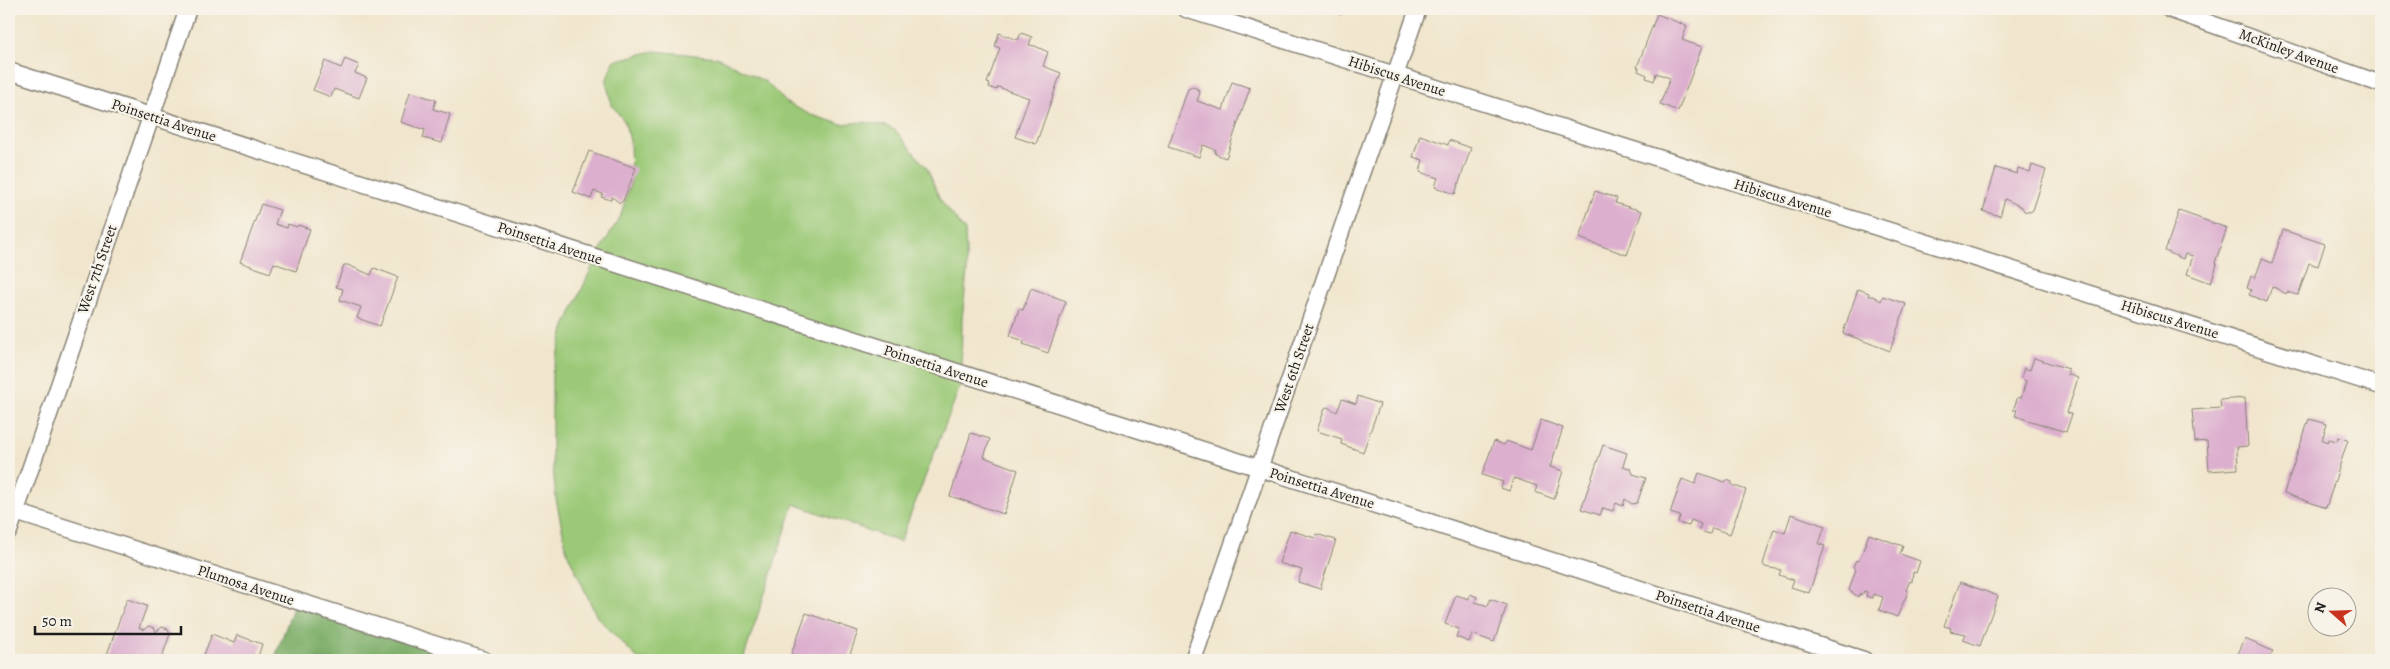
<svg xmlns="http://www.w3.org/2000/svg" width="2390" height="669" viewBox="0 0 2390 669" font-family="Alegreya,serif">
	<rect width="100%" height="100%" fill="#f7f3e8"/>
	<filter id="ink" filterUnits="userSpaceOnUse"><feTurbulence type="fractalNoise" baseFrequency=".02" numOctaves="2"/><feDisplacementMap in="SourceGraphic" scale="10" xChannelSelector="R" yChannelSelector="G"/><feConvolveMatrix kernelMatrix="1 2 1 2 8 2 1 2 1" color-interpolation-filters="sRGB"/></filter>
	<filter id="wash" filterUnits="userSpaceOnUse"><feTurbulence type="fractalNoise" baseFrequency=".0096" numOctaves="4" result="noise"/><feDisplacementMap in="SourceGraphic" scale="20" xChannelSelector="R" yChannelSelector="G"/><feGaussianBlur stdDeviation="1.12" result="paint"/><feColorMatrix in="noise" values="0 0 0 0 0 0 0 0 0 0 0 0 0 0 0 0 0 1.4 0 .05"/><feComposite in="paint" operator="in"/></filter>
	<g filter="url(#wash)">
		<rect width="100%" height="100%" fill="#f1e6cd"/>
		<path fill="#9bc977" stroke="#5c724a" d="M654 51 717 57 766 82 787 103 811 115 841 124 863 122 887 126 896 131 927 168 940 199 965 231 967 273 962 319 961 384 900 542 794 504 743 660H639L597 617 567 552 556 499 552 456V373L565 326 598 254 621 215 631 181 630 140 624 121 612 105 606 82 613 61Z"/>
		<path fill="#7cad68" stroke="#4c6442" d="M295 602 465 660H274Z"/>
		<g id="blocks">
			<path fill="#dcafce" d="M1333 9H1346L1341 15Z
				M1657 14 1687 26 1682 40 1702 47 1678 111 1660 104 1670 78 1656 73 1654 81 1646 78 1647 75 1638 71 1639 68 1637 67Z
				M999 33 1018 40 1021 33 1032 37 1029 45 1035 46 1048 52 1043 66 1061 73 1036 144 1015 137 1029 98 998 87 996 90 989 87 990 84 987 83 1000 48 995 46Z
				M345 59 359 65 355 73 367 78 359 98 334 89 331 97 313 90 325 61 341 68Z
				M1232 82 1250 88 1226 158 1215 154 1216 150 1203 145 1199 157 1168 147 1188 89 1192 87 1198 89 1200 93 1197 101 1223 110Z
				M410 92 436 100 433 109 450 114 442 143 423 138 425 130 401 122Z
				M1420 135 1448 145 1449 140 1471 148 1455 194 1435 187 1438 178 1420 172 1423 160 1413 157Z
				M589 151 636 168 623 201 620 203 612 197 611 200 601 197 603 194 594 191 591 199 573 192Z
				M2032 165 2046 170 2033 210 2030 212 2024 211 2022 207 2005 199 2000 216 1983 211 1996 168 2017 174 2018 168 2030 172Z
				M1595 191 1617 198 1615 203 1642 211 1627 255 1579 238Z
				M261 204 280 210 275 224 287 228 288 224 297 227 298 225 310 229 296 271 274 263 270 273 240 262Z
				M2179 211 2227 228 2215 263 2217 264 2211 283 2187 274 2193 256 2185 254 2183 259 2165 251Z
				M2283 230 2325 244 2318 266 2309 263 2298 295 2287 292 2286 294 2272 286 2267 302 2249 295 2251 290 2247 288 2251 276 2255 278 2262 259 2272 263Z
				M344 265H348L371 275 374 268 398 277 380 326 357 318 361 307 340 300 343 289 336 287Z
				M1031 288 1066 301 1048 353 1023 344 1024 341 1010 336 1019 309 1023 310Z
				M1858 289 1869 293 1868 296H1873L1881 301 1883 296 1906 304 1890 351 1843 333Z
				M2034 358 2069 369 2067 374 2078 378 2067 413 2072 414 2066 432 2015 416 2017 410H2013L2018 397 2021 398 2026 381 2021 379 2024 368 2030 370Z
				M1358 396 1380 404 1363 452 1341 444 1342 439 1317 431 1325 408 1327 407 1337 412 1342 399 1356 404Z
				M2245 398 2248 446 2237 447 2238 469 2209 471 2207 441 2195 442 2192 410 2221 408 2220 400Z
				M2309 419 2327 424 2322 440 2328 442 2329 439 2337 441 2338 437 2348 440 2326 508 2284 493Z
				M1541 420 1563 428 1550 467 1563 471 1554 499 1535 492 1537 486 1514 478 1509 491 1501 488 1503 482 1482 475 1494 441 1504 445 1506 441 1531 450Z
				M971 433 990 439 984 457 1018 470 1004 514 950 496Z
				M1603 445 1627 453 1623 466 1631 469 1633 474 1646 478 1637 503 1632 504 1625 499 1623 506 1616 503 1613 511 1603 508 1600 515 1581 509Z
				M1699 473 1725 482 1727 480 1732 482V485L1746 490 1730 534 1712 528 1710 534 1706 533 1699 530 1701 524 1691 520 1689 526 1681 524 1678 522 1680 516 1670 513 1682 479 1695 484Z
				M1791 514 1825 526 1819 544 1825 546 1809 593 1791 587 1794 580 1779 575 1781 570 1765 567 1763 564 1774 529 1785 533Z
				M1290 530 1315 538 1316 534 1336 540 1320 589 1298 582 1302 570 1279 563Z
				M1869 534 1903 546 1900 554 1920 561 1916 573 1913 572 1912 582 1910 581 1906 590 1908 592 1897 617 1879 610 1883 597 1873 594 1872 598 1866 596 1867 592 1864 591 1862 595 1859 594 1858 597 1849 590 1856 569 1853 567 1856 560 1859 561Z
				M1960 582 1998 596 1980 646 1963 640 1966 634 1950 631 1951 628 1944 626Z
				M1470 594 1477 597 1475 602 1488 606 1490 599 1507 605 1494 642 1472 634 1469 642 1456 637 1459 629 1445 624 1456 595 1469 599Z
				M127 599 147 606 139 628 144 630 148 626 154 628 156 632 162 627 168 629 170 634 161 660H105Z
				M806 613 858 631 848 660H811L805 658 802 660H794L791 655Z
				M212 634 234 643 237 635 262 644 257 660H202Z
				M2245 639 2273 651 2269 657 2276 660H2235Z"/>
		</g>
	</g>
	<g filter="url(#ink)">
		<use href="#blocks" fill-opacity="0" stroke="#868174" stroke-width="1"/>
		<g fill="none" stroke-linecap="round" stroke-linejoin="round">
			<g stroke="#868174" stroke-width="19">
				<path id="minor" d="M1186 9 2381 386
					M2169 9 2381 84
					M9 71 1864 660
					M9 510 484 660
					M9 531 188 9
					M1193 660 1418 9"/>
			</g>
			<use href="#minor" stroke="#fff" stroke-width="16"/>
		</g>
	</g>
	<g text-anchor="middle" stroke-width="4.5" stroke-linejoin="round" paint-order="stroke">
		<g font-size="15" fill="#1c1c1c" stroke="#f7f3e8">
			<text transform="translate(2289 51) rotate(20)" y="5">McKinley Avenue</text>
			<text transform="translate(1397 76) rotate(18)" y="5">Hibiscus Avenue</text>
			<text transform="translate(164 120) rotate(18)" y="5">Poinsettia Avenue</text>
			<text transform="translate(1783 198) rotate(17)" y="5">Hibiscus Avenue</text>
			<text transform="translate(550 243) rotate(18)" y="5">Poinsettia Avenue</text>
			<text transform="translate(97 269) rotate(-71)" y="5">West 7th Street</text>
			<text transform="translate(2170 319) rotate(17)" y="5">Hibiscus Avenue</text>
			<text transform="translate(936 366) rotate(18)" y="5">Poinsettia Avenue</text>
			<text transform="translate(1294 368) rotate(-71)" y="5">West 6th Street</text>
			<text transform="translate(1322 488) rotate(17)" y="5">Poinsettia Avenue</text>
			<text transform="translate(246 585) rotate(18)" y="5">Plumosa Avenue</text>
			<text transform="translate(1708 611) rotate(18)" y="5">Poinsettia Avenue</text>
		</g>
	</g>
	<rect width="2390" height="669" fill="none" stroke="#f7f3e8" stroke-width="30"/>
	<g transform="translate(2332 612) rotate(290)"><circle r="24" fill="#f7f3e8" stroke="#9f9d96"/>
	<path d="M0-4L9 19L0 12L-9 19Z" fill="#c8321e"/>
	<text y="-8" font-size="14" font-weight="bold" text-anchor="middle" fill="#1c1c1c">N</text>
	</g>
	<path d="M35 626v8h146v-8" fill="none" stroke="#1c1c1c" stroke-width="2.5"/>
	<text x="42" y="626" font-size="15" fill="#1c1c1c" stroke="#f7f3e8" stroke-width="4" paint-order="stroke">50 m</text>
</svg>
